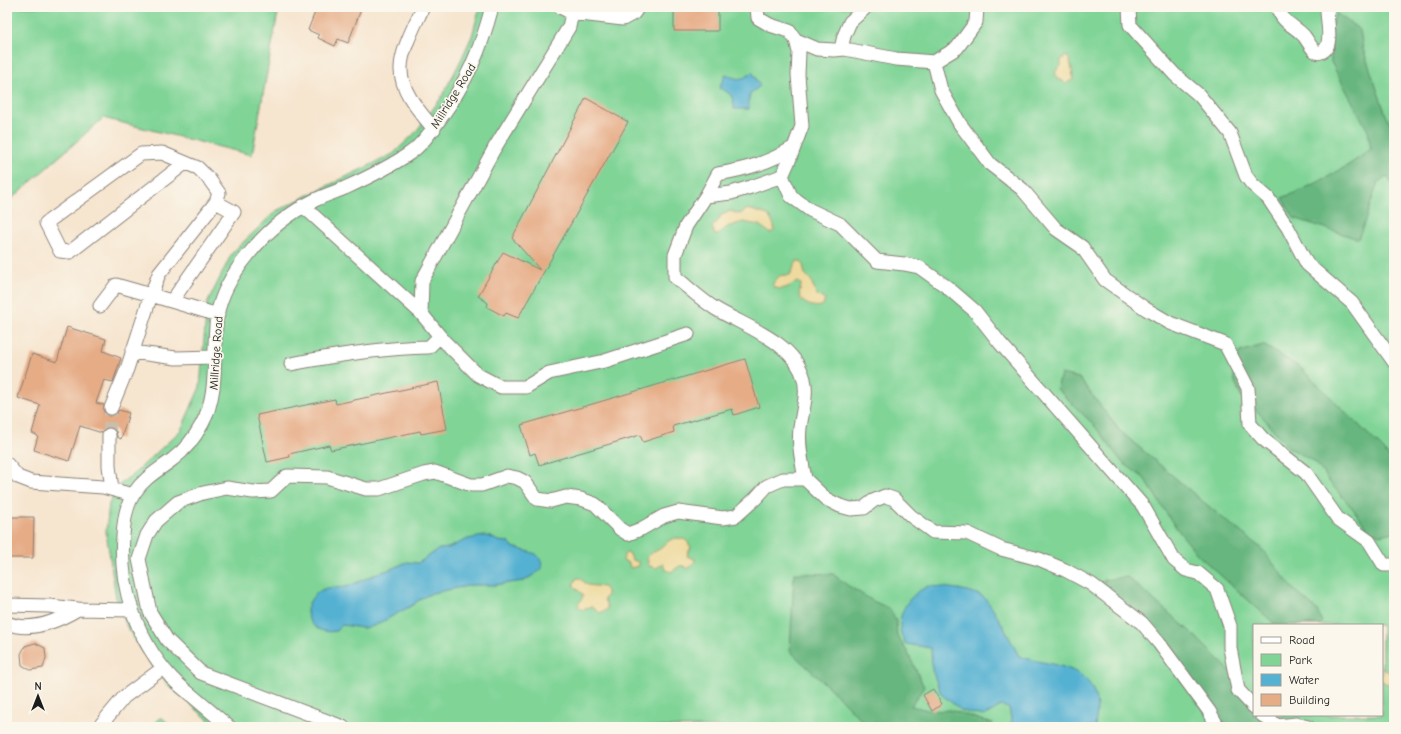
<svg xmlns="http://www.w3.org/2000/svg" width="1401" height="734" viewBox="0 0 1401 734" font-family="'Comic Neue',sans-serif">
	<rect width="100%" height="100%" fill="#fbf7ec"/>
	<filter id="ink" filterUnits="userSpaceOnUse"><feTurbulence type="fractalNoise" baseFrequency=".025" numOctaves="2"/><feDisplacementMap in="SourceGraphic" scale="8" xChannelSelector="R" yChannelSelector="G"/><feConvolveMatrix kernelMatrix="1 2 1 2 8 2 1 2 1" color-interpolation-filters="sRGB"/></filter>
	<filter id="wash" filterUnits="userSpaceOnUse"><feTurbulence type="fractalNoise" baseFrequency=".012" numOctaves="4" result="noise"/><feDisplacementMap in="SourceGraphic" scale="16" xChannelSelector="R" yChannelSelector="G"/><feGaussianBlur stdDeviation="0.9" result="paint"/><feColorMatrix in="noise" values="0 0 0 0 0 0 0 0 0 0 0 0 0 0 0 0 0 1.4 0 .05"/><feComposite in="paint" operator="in"/></filter>
	<g filter="url(#wash)">
		<rect width="100%" height="100%" fill="#f6e5cf"/>
		<path fill="#7fd496" stroke="#4e7859" fill-rule="evenodd" d="M7 7H279L252 155 103 118 7 203Z
			M480 7H1394V727H217L169 686 150 663 127 627 116 597 106 532 109 504 121 483 136 472 181 430 200 387 207 304 232 253 276 211 393 154 415 133 441 98 458 66 472 36ZM1254 625H1382V715H1254Z
			M161 717 173 727H152Z"/>
		<path fill="#67b67f" stroke="#42694e" d="M1336 13 1360 30 1363 49 1386 115 1394 132V188L1387 176 1378 182 1365 221 1358 239 1294 218 1282 198C1313 186 1344 170 1371 149L1368 131 1331 62 1332 25Z
			M1263 345 1301 368 1383 449 1394 464V532L1380 535 1369 531 1354 510 1331 484 1316 463 1288 447 1260 414 1241 397 1234 379V363L1240 352Z
			M1061 374 1079 378 1120 431 1219 515 1261 548 1295 591 1317 610 1322 622 1319 625H1276L1198 555 1174 525 1144 478 1122 462 1093 424 1057 389Z
			M794 573 833 574 847 585 873 601 890 609 896 621 897 636 907 651 924 687 911 706 932 711 951 710 993 724 990 727H868L840 698 790 651Z
			M1127 577 1192 633 1254 695V715H1275L1288 727H1303H1215L1146 631 1104 595V580Z"/>
		<path fill="#eeda9e" stroke="#857b5d" d="M1067 56C1071 60 1073 74 1073 80L1066 83 1061 80H1058C1054 73 1055 70 1061 66V59Z
			M748 209 768 215 774 225V231L770 233 759 225 743 222 727 227 718 235H715L712 227 719 220 720 216 730 211 740 214Z
			M797 261H800L803 265 805 274 811 280 813 286 817 295 825 300 823 305C817 309 803 305 800 297 798 292 801 289 801 284L798 282C789 285 781 294 772 285 781 274 776 276 790 275Z
			M678 538C686 539 688 541 691 548L688 552 687 556 695 559 694 563 687 569 684 566H680L671 572 665 569 663 564H661L657 568 649 566 647 558C650 552 653 552 658 550 667 545 666 539 678 538Z
			M626 553 630 554 632 560 639 562V566L630 568 629 563 623 561 624 555Z
			M577 578H579L588 585 604 587 607 591V595L604 599 607 607V610L599 613 592 606 583 610C573 607 582 601 583 596L582 594 574 586V583Z
			M1394 596V609H1391L1388 607C1388 602 1390 598 1394 596Z
			M1382 668 1394 675V681L1387 684 1382 681Z"/>
		<path fill="#54b1d2" stroke="#386677" d="M752 72 760 86C749 94 748 95 749 109H734C734 96 731 93 719 88L726 74C737 80 742 81 752 72Z
			M484 536 491 537 498 541 508 542 513 547 536 554 541 559 542 568 541 570 524 581 494 585H473L432 593 422 598 411 606 374 626 363 628 342 625 336 631C314 636 297 614 314 596 326 584 332 589 345 587 355 584 364 579 374 575 383 571 394 569 402 564L407 562 418 563 439 549 448 548 468 539Z
			M928 586C944 587 967 589 982 596 991 601 1013 645 1019 656 1050 667 1092 662 1097 705 1097 712 1096 720 1095 727H1014L1012 725 1009 708 1001 706 984 716 962 711 941 694 932 670 931 648 906 644C895 628 900 608 914 595 918 591 923 589 928 586Z"/>
		<g id="blocks">
			<path fill="#e6ac86" d="M317 7H362L348 43 338 39 335 46 318 38 319 35 308 30Z
				M674 7H718V31H674Z
				M586 98 628 122 518 318 506 313 504 316 487 307 488 303 478 296 503 252 540 270 512 238Z
				M67 327 106 339 103 351 121 358 113 382 104 380 96 403 104 405V413L108 416 116 415 119 410 129 413 121 439 117 437 116 431 113 428H105L102 433 80 426 69 461 34 450 38 436 32 433 40 405 18 398 32 354 57 362Z
				M745 359 759 407 734 415 732 409 673 426 674 432 643 442 640 435 539 465 535 453 530 455 521 425Z
				M438 382 447 429 421 434 420 431 331 450 329 445 289 454 290 457 267 462 257 415 335 399 336 404Z
				M7 517H34L33 558H7Z
				M35 643 45 648 46 658 43 668 30 670 22 665 21 654 25 646Z
				M933 689 942 704 932 711 923 695Z"/>
		</g>
	</g>
	<g filter="url(#ink)">
		<use href="#blocks" fill-opacity="0" stroke="#898076" stroke-width="1"/>
		<g fill="none" stroke-linecap="round" stroke-linejoin="round">
			<path stroke="#cabdab" stroke-width="13" stroke-dasharray="13 6" stroke-linecap="butt" d="M109 435 111 408"/>
			<g stroke="#898076" stroke-width="15">
				<path id="minor" d="M423 7C416 23 401 50 401 68 400 91 420 112 434 129
					M560 7 572 13 569 27 494 149 422 281 421 313 443 340 478 375 501 387H526L549 373 605 361 688 334
					M1129 7 1130 25 1175 75 1199 95 1230 133 1246 176 1252 184 1268 198 1288 228 1307 264 1352 303 1394 362
					M1277 7C1284 25 1293 24 1304 36 1308 41 1311 48 1315 51 1318 53 1318 53 1321 52 1334 48 1327 21 1327 11L1329 7
					M572 13 623 19 634 13 638 7
					M796 40 817 49 834 50 845 49 896 59 934 62 957 48 976 22 977 7
					M841 49 844 36 850 22 864 9 865 7
					M934 62 941 90 960 124 990 164 1022 189 1056 229 1082 247 1105 280 1146 309 1170 323 1225 344 1248 388 1250 424 1263 439 1306 473 1338 519 1369 541 1384 565H1394
					M794 147C769 163 746 169 718 174L706 196 686 226 675 255V277C688 287 701 300 716 309 746 327 794 342 804 379 808 395 802 412 800 428 798 445 802 462 805 479
					M185 163 70 252 60 251 46 223 141 154 162 153 198 168 209 179 219 193 216 202
					M782 176 791 196 810 210 840 224 877 261 904 264 919 267 947 287 975 311 1000 343 1143 506 1174 560 1186 570 1198 573 1217 589 1230 626V648L1238 690 1254 707
					M706 196 731 193 751 187 782 176 790 158 802 126 798 75 799 52 796 40 789 31 770 25 758 18 757 7
					M303 206 421 313
					M100 306 116 285 151 295 159 274 216 202 234 212 172 301
					M132 352 176 358 215 357
					M291 364C336 355 383 348 429 347L440 336
					M111 408 127 369 151 295 218 315
					M109 435V466L112 489
					M7 464 18 477 31 482 103 487 133 495
					M7 605 49 606 78 609 132 610
					M7 623C31 633 58 621 78 609
					M1262 715 1278 726 1296 724 1308 727
					M99 727 124 697 163 668
					M229 727C216 716 203 705 190 694 183 688 176 683 170 676 136 638 119 586 123 536 124 520 126 505 135 492 145 477 159 470 173 459 185 450 195 437 202 424 220 391 212 352 217 316 221 293 234 272 248 255 266 232 289 213 315 200 325 195 335 192 345 188 367 178 390 167 410 153 422 145 432 130 440 119 467 81 480 52 492 7
					M343 727 201 673 167 640 150 612 139 559 147 535 156 521 178 502 203 493 227 488 253 492 271 491 287 476 327 477 366 489H379L424 474 435 472 471 485H482L507 476 517 478 525 482 537 499 551 501 566 497 581 499 595 504 620 529 628 534 641 529 664 516 678 512 723 518 736 516 755 499 767 486 783 479H805L826 499 840 506 851 509 864 508 873 501 885 496 894 499 911 516 933 532 967 533 1001 549 1039 559 1065 570 1091 584 1142 623 1159 643 1209 711 1218 727"/>
			</g>
			<use href="#minor" stroke="#fff" stroke-width="13"/>
		</g>
	</g>
	<g text-anchor="middle" stroke-width="3.5" stroke-linejoin="round" paint-order="stroke">
		<g font-size="12" fill="#1c1c1c" stroke="#fbf7ec">
			<text transform="translate(453 96) rotate(-58)" y="4">Millridge Road</text>
			<text transform="translate(216 353) rotate(-86)" y="4">Millridge Road</text>
		</g>
	</g>
	<rect width="1401" height="734" fill="none" stroke="#fbf7ec" stroke-width="24"/>
	<rect x="1253" y="624" width="130" height="92" fill="#fbf7ec" stroke="#a29f99"/>
	<rect x="1261" y="637" width="20" height="6" fill="#ffffff" stroke="#a29f99"/>
	<text x="1289" y="644" font-size="12" fill="#1c1c1c">Road</text>
	<rect x="1261" y="654" width="20" height="12" fill="#7fd496" stroke="#a29f99"/>
	<text x="1289" y="664" font-size="12" fill="#1c1c1c">Park</text>
	<rect x="1261" y="674" width="20" height="12" fill="#54b1d2" stroke="#a29f99"/>
	<text x="1289" y="684" font-size="12" fill="#1c1c1c">Water</text>
	<rect x="1261" y="694" width="20" height="12" fill="#e6ac86" stroke="#a29f99"/>
	<text x="1289" y="704" font-size="12" fill="#1c1c1c">Building</text>
	<g transform="translate(38 696)" stroke="#fbf7ec" stroke-width="3" paint-order="stroke">
	<path d="M0-3L7 15L0 10L-7 15Z" fill="#1c1c1c"/>
	<text y="-6" font-size="11" font-weight="bold" text-anchor="middle" fill="#1c1c1c">N</text>
	</g>
</svg>
